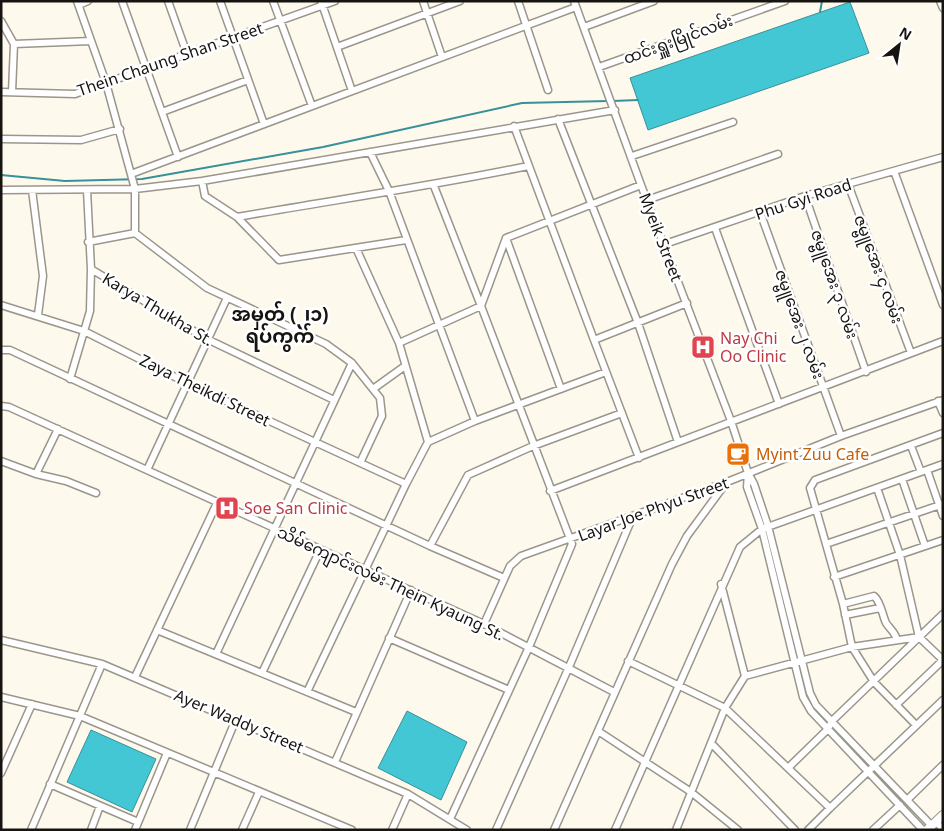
<svg xmlns="http://www.w3.org/2000/svg" width="944" height="831" viewBox="0 0 944 831" font-family="'Noto Sans','Noto Sans Myanmar',sans-serif">
	<rect width="100%" height="100%" fill="#fef9ed"/>
	<path fill="#43c7d4" stroke="#369199" d="M850 2 869 53 648 130 630 78Z
		M407 711 467 742 441 800 378 768Z
		M91 730 156 759 132 812 67 782Z"/>
	<g fill="none" stroke-linecap="round" stroke-linejoin="round">
		<path stroke="#369199" stroke-width="2" d="M820 12 822 1
			M613 101 638 100
			M1 175 65 181 142 179 323 147 522 103 608 101"/>
		<g stroke="#9b968c" stroke-width="9">
			<path id="minor" d="M77 1 106 83 135 189V233
				M122 1 178 157
				M168 1 187 54
				M220 1 264 124
				M273 1 312 106
				M321 1 352 91
				M423 1 442 57
				M518 1 548 90
				M574 1 641 185 731 421 748 473 754 484 768 526 810 693 816 705 932 826
				M940 1 943 8
				M79 5 88 1
				M1 21 14 44 12 92
				M584 27 654 1
				M14 44 91 41
				M337 47 460 1
				M599 67 785 1
				M1 92 75 94 335 1
				M162 112 248 80
				M558 119 638 323 678 442
				M514 126 594 340
				M1 139 81 140 120 129
				M370 152 389 191 475 421
				M632 156 733 122
				M894 171 943 305
				M131 174 576 7
				M202 181 205 196 237 217 279 260 406 240
				M848 184 911 353
				M1 190 135 189 202 181 615 110
				M32 190 43 276 38 315
				M805 196 866 372
				M647 200 778 154
				M760 212 841 436
				M237 217C334 200 432 186 528 166
				M715 228 779 404
				M506 238 561 389
				M88 242 135 233 207 288 326 344 352 363 380 398 382 416 360 463
				M665 244 805 196 943 157
				M356 248 399 343 428 442
				M91 269 207 339 334 400
				M1 305 84 331 187 383 406 484
				M399 343 481 306 434 186
				M1 350H10L430 546 504 578
				M70 379 90 311 91 269 87 190
				M373 389 405 366
				M938 401 943 413
				M1 406 9 407 484 624 614 692
				M911 446 921 472
				M639 458 594 340 687 303
				M1 461 36 474 58 429
				M147 470 227 298
				M927 470 943 516
				M36 474 66 481 96 493
				M748 474 747 487 762 529 803 697 811 711 923 830
				M902 479 925 546
				M877 488 900 555 919 637 943 660
				M550 491 943 341
				M826 544 943 504
				M430 546 468 475 533 446 622 413
				M834 577 943 540
				M721 584 745 676
				M843 604 874 596C881 602 882 614 886 623 890 629 895 632 897 640
				M845 615 880 608
				M484 624 510 566 521 556 727 482 841 436 943 400
				M157 630 356 712
				M389 638 509 690
				M1 640 102 664 408 794 467 830
				M216 654 352 363
				M628 661 725 708 830 808 943 700
				M262 673 320 550
				M135 677 217 503
				M307 692 406 484 428 442 475 421 606 372
				M1 697 80 716 352 830
				M896 705 943 660
				M916 725 874 682 852 647 843 604 810 488 815 480 943 433
				M598 731 691 792 738 830
				M711 743 795 830
				M335 762 411 590
				M789 767 828 729 832 721 943 614
				M1 773 32 704
				M50 784 138 822
				M907 800 943 765
				M450 819 529 647 572 544 481 306 506 238 641 185
				M936 822 943 829
				M31 830 102 664
				M91 830 100 806
				M135 830 167 753
				M190 830 236 719
				M242 830 259 792
				M392 830 408 794
				M496 830 569 667 633 516
				M554 830 672 564 687 536 726 483
				M615 830 740 547 762 529 943 464
				M676 830 725 708 745 676 852 647 919 637
				M808 830 830 808
				M873 830 900 805"/>
		</g>
		<g stroke="#9b968c" stroke-width="10">
			<path id="major" d="M927 830 943 815"/>
		</g>
		<use href="#minor" stroke="#fff" stroke-width="6"/>
		<use href="#major" stroke="#fff" stroke-width="8"/>
	</g>
	<defs>
		<g id="hospital-square" transform="scale(1.25)"><rect x="-9" y="-9" width="18" height="18" rx="4" fill="#e0444e" stroke="#fff"/><path d="M-5-5h3v3.5h4V-5h3V5h-3V1.5h-4V5h-3Z" fill="#fff"/></g>
		<g id="cafe-square" transform="scale(1.25)"><rect x="-9" y="-9" width="18" height="18" rx="4" fill="#e8710a" stroke="#fff"/><path d="M-5.5-4.5H6V0H3Q3 3.5 0 3.5H-2.5Q-5.5 3.5-5.5 0ZM3-3.2v2h1.7v-2ZM-6 4.5H4V6H-6Z" fill="#fff"/></g>
	</defs>
	<g fill-rule="evenodd">
		<use href="#hospital-square" x="703" y="347"/>
		<use href="#cafe-square" x="738" y="454"/>
		<use href="#hospital-square" x="227" y="508"/>
	</g>
	<g text-anchor="middle" stroke-width="5" stroke-linejoin="round" paint-order="stroke">
		<g font-size="16" fill="#161410" stroke="#fff">
			<text transform="translate(678 39) rotate(-20)" y="6">ထင်းရှူးမြိုင်လမ်း</text>
			<text transform="translate(170 59) rotate(-19)" y="6">Thein Chaung Shan Street</text>
			<text transform="translate(803 199) rotate(-18)" y="6">Phu Gyi Road</text>
			<text transform="translate(661 237) rotate(69)" y="6">Myeik Street</text>
			<text transform="translate(879 269) rotate(70)" y="6">ဇမ္ဗူအေး ၄ လမ်း</text>
			<text transform="translate(835 284) rotate(71)" y="6">ဇမ္ဗူအေး ၃ လမ်း</text>
			<text transform="translate(158 309) rotate(31)" y="6">Karya Thukha St.</text>
			<text transform="translate(800 324) rotate(70)" y="6">ဇမ္ဗူအေး ၂ လမ်း</text>
			<text transform="translate(205 390) rotate(26)" y="6">Zaya Theikdi Street</text>
			<text transform="translate(653 509) rotate(-20)" y="6">Layar Joe Phyu Street</text>
			<text transform="translate(391 583) rotate(25)" y="6">သိမ်ကျောင်းလမ်း Thein Kyaung St.</text>
			<text transform="translate(239 721) rotate(23)" y="6">Ayer Waddy Street</text>
		</g>
		<g font-size="16" fill="#be3a42" stroke="#fff" text-anchor="start">
			<text x="720" y="344">Nay Chi<tspan x="720" dy="18">Oo Clinic</tspan></text>
			<text x="244" y="514">Soe San Clinic</text>
		</g>
		<g font-size="16" fill="#c56008" stroke="#fff" text-anchor="start">
			<text x="756" y="460">Myint Zuu Cafe</text>
		</g>
		<g font-size="19" font-weight="bold" fill="#161410" stroke="#fff">
			<text x="280" y="321">အမှတ် (၂၁)<tspan x="280" dy="22">ရပ်ကွက်</tspan></text>
		</g>
	</g>
	<rect width="944" height="831" fill="none" stroke="#161410" stroke-width="5"/>
	<g transform="translate(899 45) rotate(30)" stroke="#ffffff" stroke-width="4" paint-order="stroke">
	<path d="M0-4L9 19L0 12L-9 19Z" fill="#161410"/>
	<text y="-8" font-size="14" font-weight="bold" text-anchor="middle" fill="#161410">N</text>
	</g>
</svg>
